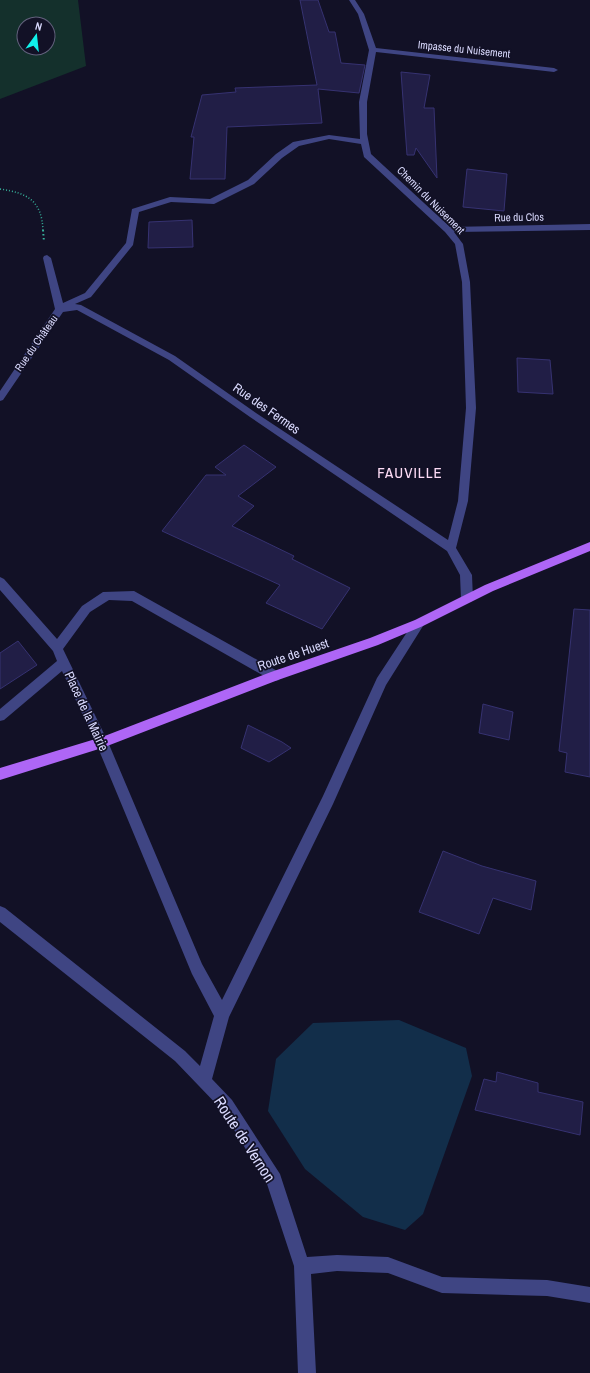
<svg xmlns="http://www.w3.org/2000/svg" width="590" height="1373" viewBox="0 0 590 1373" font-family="'Archivo Narrow',sans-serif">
	<rect width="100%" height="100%" fill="#121126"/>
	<path fill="#14302c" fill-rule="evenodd" d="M0 0H78L86 66 0 99ZM24 24H48V48H24Z"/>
	<path fill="#122e4a" d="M399 1020 466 1048 472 1076 423 1214 405 1230 363 1217 305 1169 268 1111 276 1059 313 1023Z"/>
	<path fill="#211e46" stroke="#363271" d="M300 0H318L329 32H335L341 63 365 65 359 93 318 89 322 123 227 127 225 179H190L194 137H191L202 95 236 92 235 88 317 85Z
		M401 72 430 75 424 108H434L437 178 416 148 414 155H407Z
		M467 169 507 174 504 211 463 207Z
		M192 220 193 247 148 248 149 222Z
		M517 358 550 360 553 394 518 392Z
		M244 445 276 467 238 496 254 506 232 526 294 556 292 559 350 588 322 629 266 603 280 585 162 531 206 475H226L215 467Z
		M574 609 590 610V777L565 772 567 753 559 751Z
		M18 641 37 665 0 689V653Z
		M483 704 513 712 509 740 479 733Z
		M248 725 282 742 291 748 269 762 241 748Z
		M443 851 482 866 536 881 531 910 493 898 479 934 419 912Z
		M497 1072 538 1083V1092L583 1102 580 1135 475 1110 484 1079 496 1082Z"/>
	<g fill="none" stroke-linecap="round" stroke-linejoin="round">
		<path stroke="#37b29b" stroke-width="1.5" stroke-dasharray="1 2" stroke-linecap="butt" d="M0 189C28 193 42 201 43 231"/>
		<path stroke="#37b29b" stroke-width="2" stroke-dasharray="1.5 2.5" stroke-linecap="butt" d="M43 230 44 242"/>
		<path fill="#3f4583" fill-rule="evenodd" d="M349 0H355L364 14 376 48 554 68 558 70 554 72 376 52 367 102V134L371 154 450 227 590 224V230L454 232 463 244 470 282 476 408 468 501 456 548 472 575 473 599 471 602H463L461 599 460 575 447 551 250 417 169 360 77 310 63 312 3 400 0 401V391L55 309 43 258 44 256 47 255 51 258 63 303 85 293 126 243 132 209 170 197 210 199 248 180 276 154 293 142 329 135 360 139 359 102 369 50 358 14ZM329 139 361 144 364 157 445 232 455 244 462 282 466 408 458 501 448 540 256 413 175 356 81 305 75 304 91 297 133 245 139 212 171 202 214 204 254 184 282 158 299 146Z
			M0 577 4 579 57 639 82 606 103 592 134 591 279 672 281 676 279 680 275 681 271 680 132 601 109 600 90 612 63 649 108 742 202 964 222 1000 323 796 377 678 415 620H423L425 623 423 626 386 685 333 804 229 1017 212 1079 232 1100 280 1174 307 1257 337 1255 388 1257 442 1277 547 1280 590 1287V1303L547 1296 442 1293 388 1273 337 1271 311 1274 316 1373H298L294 1266 267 1184 222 1110 175 1061 0 922V906L5 908 185 1051 200 1066 214 1016 192 974 96 743 62 671 4 720 0 721V709L57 661 53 651 0 590Z"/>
		<path fill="#ae66f6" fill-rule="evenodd" d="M590 542V551L493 591 423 626 378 645 278 680 102 748 0 780V768L102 737 271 672 370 638 415 620 485 585Z"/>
	</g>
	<g text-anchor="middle" stroke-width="3.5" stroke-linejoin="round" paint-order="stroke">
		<g font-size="11" fill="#d9d9fd" stroke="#121126">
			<text transform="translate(464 49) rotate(6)" y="4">Impasse du Nuisement</text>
			<text transform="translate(431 200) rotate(45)" y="4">Chemin du Nuisement</text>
			<text transform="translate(519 217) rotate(-1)" y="4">Rue du Clos</text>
			<text transform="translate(36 343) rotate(-55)" y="4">Rue du Château</text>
		</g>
		<g font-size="13" fill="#d9d9fd" stroke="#121126">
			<text transform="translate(267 408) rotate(35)" y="5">Rue des Fermes</text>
			<text transform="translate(293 654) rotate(-19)" y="5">Route de Huest</text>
			<text transform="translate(87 711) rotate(65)" y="5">Place de la Mairie</text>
		</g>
		<g font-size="15" letter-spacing="1" fill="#fddbf5" stroke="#121126">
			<text x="410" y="478">FAUVILLE</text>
		</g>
		<g font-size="16" fill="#d9d9fd" stroke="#121126">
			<text transform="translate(245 1139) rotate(57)" y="6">Route de Vernon</text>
		</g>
	</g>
	<g transform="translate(36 36) rotate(15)"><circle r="19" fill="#121126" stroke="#62617c"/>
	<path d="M0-3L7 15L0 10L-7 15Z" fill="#10f1eb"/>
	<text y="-6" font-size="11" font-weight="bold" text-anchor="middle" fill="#d9d9fd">N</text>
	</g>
</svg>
